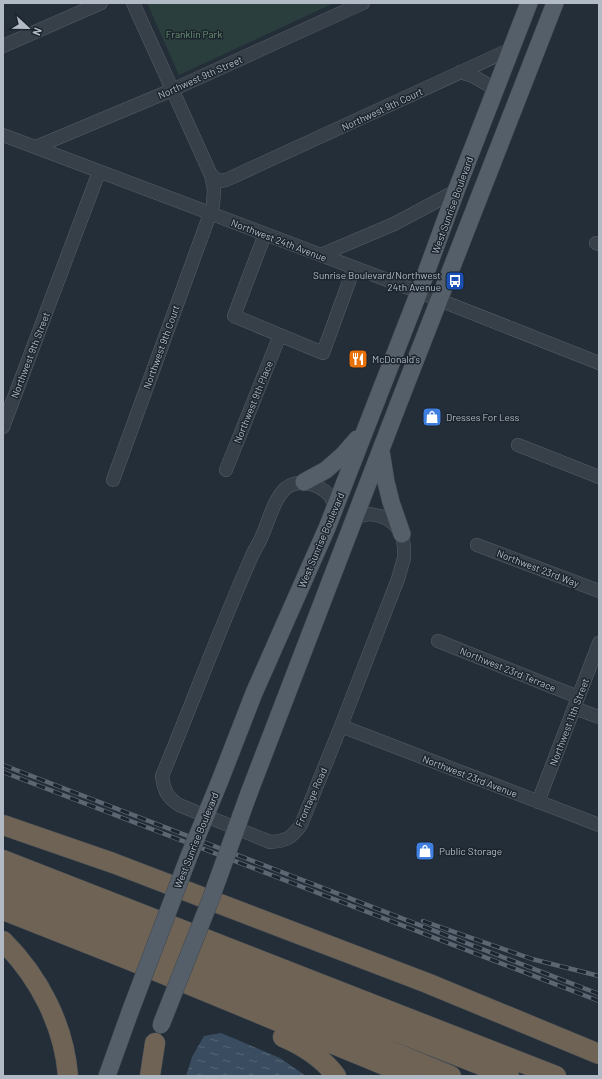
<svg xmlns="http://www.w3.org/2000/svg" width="602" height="1079" font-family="Barlow,sans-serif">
  <defs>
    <pattern id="water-ripples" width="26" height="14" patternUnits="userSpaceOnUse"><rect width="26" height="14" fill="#3a4d60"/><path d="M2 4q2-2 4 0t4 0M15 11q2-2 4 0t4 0" fill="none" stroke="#546575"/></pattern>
  </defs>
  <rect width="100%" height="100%" fill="#242e38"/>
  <!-- green -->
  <path fill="#2a3e3d" d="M147 3H334L179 75Z"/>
  <!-- water -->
  <path fill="url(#water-ripples)" d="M221 1033 280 1058 306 1076H186L192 1057 204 1036Z"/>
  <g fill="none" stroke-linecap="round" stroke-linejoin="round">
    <!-- minor casing -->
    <g stroke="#555e67" stroke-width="14">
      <path id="minor" d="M133 3 211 175 219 181 226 180 511 49
        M3 46 101 3
        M460 72 473 76 490 86 494 95
        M3 135 419 292 599 363
        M36 147 172 90 363 3
        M211 175 214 190 213 205
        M265 234 234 316 323 353 354 268
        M596 243 599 244
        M321 255 394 224 456 191
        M3 427 99 172
        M518 445 599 477
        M226 470 280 335
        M113 480 210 214
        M335 507C334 503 332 499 330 496 320 484 299 478 286 488 273 500 269 521 262 536 259 544 254 550 251 558 219 630 192 704 162 776 164 791 167 797 179 805L270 842C287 841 291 838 301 825L341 726 398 579 404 558V547L402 534 394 524 386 518 380 516 370 514 355 517
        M477 545 599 591
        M438 641 578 697
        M574 708 599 717
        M341 726 599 825
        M538 802 599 643"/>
    </g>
    <!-- major casing -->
    <g stroke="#404952" stroke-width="18">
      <path id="major" d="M381 451 386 482 391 502 402 534
        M304 482 326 470 344 454 357 439
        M219 783 254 693 327 528 419 292 456 191 529 3
        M249 793 398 405 555 3
        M107 1076 130 1012"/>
    </g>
    <!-- highway casing -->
    <g stroke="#424b54" stroke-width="21">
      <path id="highway" d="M3 825 113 863 427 983 599 1054
        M3 860 556 1076
        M3 877 509 1076
        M3 893 131 944 451 1076
        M3 910 127 959 411 1076
        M3 941C39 977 64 1025 68 1076
        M283 1037C304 1046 322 1057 336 1076
        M150 1076 155 1043"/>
    </g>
    <!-- minor -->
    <use href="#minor" stroke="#374049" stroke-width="13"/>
    <!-- major -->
    <use href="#major" stroke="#555f69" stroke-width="17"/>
    <!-- highway -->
    <use href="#highway" stroke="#6e6355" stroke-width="20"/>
    <!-- rail casing -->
    <g stroke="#5b6672" stroke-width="4.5">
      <path id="rail" d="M3 765 599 994
        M3 772 599 1001
        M423 921 532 959 599 976"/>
    </g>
    <!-- rail -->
    <use href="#rail" stroke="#1c252e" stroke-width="3" stroke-dasharray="9" stroke-linecap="butt"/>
    <!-- major-bridge casing -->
    <g stroke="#404952" stroke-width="18" stroke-linecap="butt">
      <path id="major-bridge" d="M130 1012 189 856 219 783
        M161 1025 210 901 249 793"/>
    </g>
    <!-- major-bridge -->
    <use href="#major-bridge" stroke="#555f69" stroke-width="17"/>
  </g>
  <!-- icons -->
  <defs>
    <g id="bus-square" transform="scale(1)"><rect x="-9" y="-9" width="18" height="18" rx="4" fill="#1a4fb4" stroke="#1c252e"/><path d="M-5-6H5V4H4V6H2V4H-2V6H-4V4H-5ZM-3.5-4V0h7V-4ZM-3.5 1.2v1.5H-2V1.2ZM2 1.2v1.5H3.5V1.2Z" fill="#fff"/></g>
    <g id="restaurant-square" transform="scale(1)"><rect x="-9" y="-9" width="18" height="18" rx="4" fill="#e8710a" stroke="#1c252e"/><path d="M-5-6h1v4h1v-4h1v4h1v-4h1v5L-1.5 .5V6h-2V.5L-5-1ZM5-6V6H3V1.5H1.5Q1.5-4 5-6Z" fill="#fff"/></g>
    <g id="shop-square" transform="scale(1)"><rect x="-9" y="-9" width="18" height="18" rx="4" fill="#3f7fe0" stroke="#1c252e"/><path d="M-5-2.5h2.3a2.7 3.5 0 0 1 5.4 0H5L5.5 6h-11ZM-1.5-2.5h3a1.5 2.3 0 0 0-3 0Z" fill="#fff"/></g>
  </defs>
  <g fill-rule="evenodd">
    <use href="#bus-square" x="455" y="281"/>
    <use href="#restaurant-square" x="358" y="359"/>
    <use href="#shop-square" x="432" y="417"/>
    <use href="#shop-square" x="425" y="851"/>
  </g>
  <g text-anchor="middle" stroke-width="3" stroke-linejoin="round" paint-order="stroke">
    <!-- park labels -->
    <g font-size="10" fill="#6b9472" stroke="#1c252e">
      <text x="194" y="38">Franklin Park</text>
    </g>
    <!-- street labels -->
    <g font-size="10" fill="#b2bbc5" stroke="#1c252e">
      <text transform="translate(200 77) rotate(-24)" y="4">Northwest 9th Street</text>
      <text transform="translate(382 109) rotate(-25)" y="4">Northwest 9th Court</text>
      <text transform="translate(452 205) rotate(-70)" y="4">West Sunrise Boulevard</text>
      <text transform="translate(279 240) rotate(21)" y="4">Northwest 24th Avenue</text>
      <text transform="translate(161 347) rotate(-70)" y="4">Northwest 9th Court</text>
      <text transform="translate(30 355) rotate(-69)" y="4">Northwest 9th Street</text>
      <text transform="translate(253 402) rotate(-68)" y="4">Northwest 9th Place</text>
      <text transform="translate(321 540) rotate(-67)" y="4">West Sunrise Boulevard</text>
      <text transform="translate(538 568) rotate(21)" y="4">Northwest 23rd Way</text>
      <text transform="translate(508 669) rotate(22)" y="4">Northwest 23rd Terrace</text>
      <text transform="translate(569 722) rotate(-69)" y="4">Northwest 11th Street</text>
      <text transform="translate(470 776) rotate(21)" y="4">Northwest 23rd Avenue</text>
      <text transform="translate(311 797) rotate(-66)" y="4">Frontage Road</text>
      <text transform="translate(196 840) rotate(-68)" y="4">West Sunrise Boulevard</text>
    </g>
    <!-- poi labels -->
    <g font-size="10" fill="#b2bbc5" stroke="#1c252e" text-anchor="start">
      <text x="441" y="279" text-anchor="end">Sunrise Boulevard/Northwest<tspan x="441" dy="12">24th Avenue</tspan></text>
      <text x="372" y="363">McDonald's</text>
      <text x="446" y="421">Dresses For Less</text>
      <text x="439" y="855">Public Storage</text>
    </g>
  </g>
  <!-- border -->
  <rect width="602" height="1079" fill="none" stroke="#b2bbc5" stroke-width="8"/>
  <!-- north arrow -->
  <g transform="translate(28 28) rotate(112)" stroke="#1c252e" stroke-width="3" paint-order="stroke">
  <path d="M0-3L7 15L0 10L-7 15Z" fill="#b2bbc5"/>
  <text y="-6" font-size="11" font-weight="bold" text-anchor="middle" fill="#b2bbc5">N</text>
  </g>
</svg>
